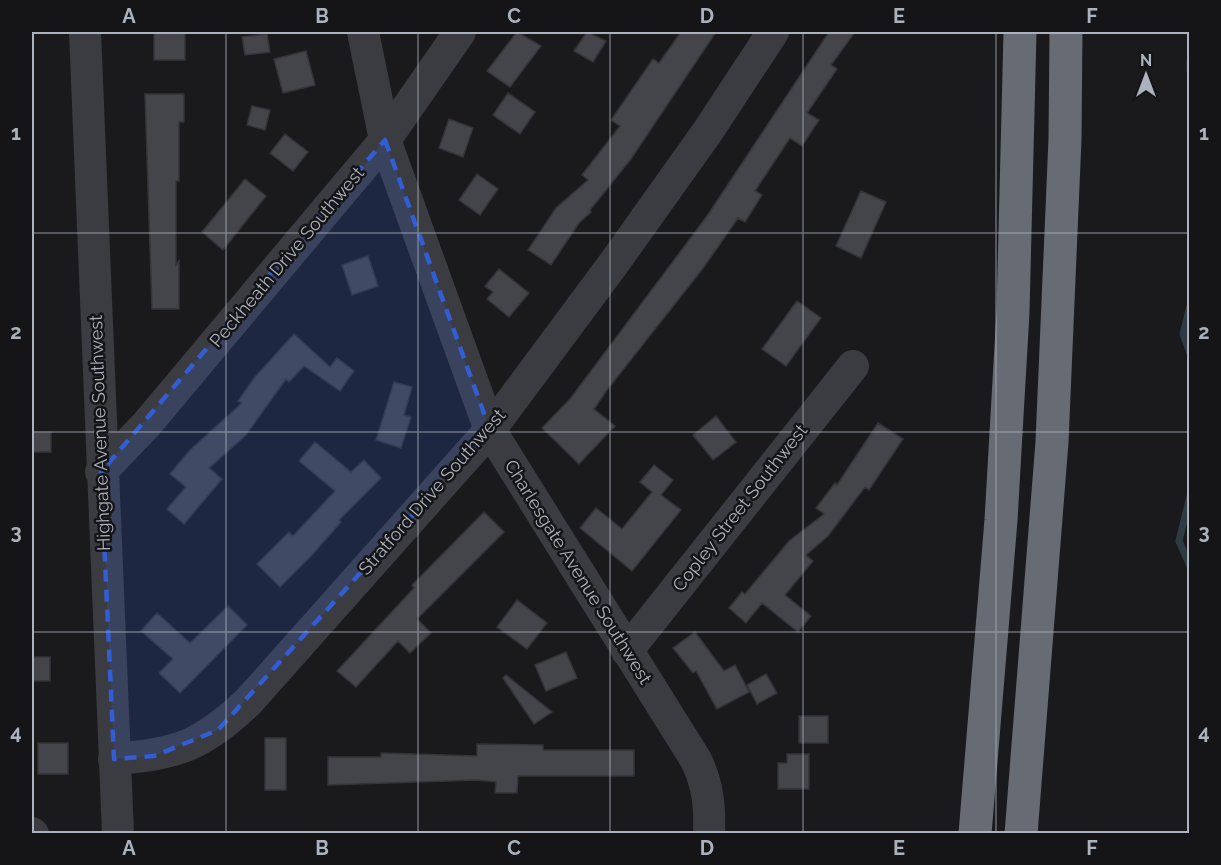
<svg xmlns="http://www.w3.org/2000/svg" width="1221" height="865" font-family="Raleway,sans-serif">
  <rect width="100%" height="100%" fill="#1a1a1d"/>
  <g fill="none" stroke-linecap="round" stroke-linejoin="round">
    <!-- stream -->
    <path stroke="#2f3b43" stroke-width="7" d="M1190 62V70
      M1190 306 1183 334 1190 353
      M1190 496 1179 541 1190 566"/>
  </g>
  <!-- building -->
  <path fill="#44454a" stroke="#343439" stroke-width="1.5" d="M154 32H185V60H154Z
    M517 32 541 46 510 87 487 71Z
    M587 32 606 41 593 62 574 51Z
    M681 32H716L631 159 590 210 591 212 579 223 551 265 528 250 556 208 588 180 582 175 620 126 611 120 653 59 659 63Z
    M829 32H855L831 65 837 69 807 113 819 120 802 146 790 138 755 191 762 195 745 222 738 218 704 267 607 390 594 409 615 426 579 464 542 428 570 399 707 216Z
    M267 34 270 52 245 55 242 37Z
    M306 51 315 85 283 93 274 59Z
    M508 93 535 112 520 134 493 115Z
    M145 94H184V122H179V181H176V265L179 261V309H152Z
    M252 106 270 110 265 130 247 125Z
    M449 119 473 128 463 157 439 148Z
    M285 134 308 152 293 171 270 153Z
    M477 174 498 189 480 215 459 200Z
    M245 179 266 196 223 250 202 232Z
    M861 191 886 202 861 258 836 246Z
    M368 256 378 286 352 295 342 265Z
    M499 269 529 293 509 317 487 299 493 292 485 286Z
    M797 301 821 318 786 366 762 349Z
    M294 334 330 367 337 358 354 371 340 391 304 366 289 382 286 379 246 435 209 468 222 479 184 524 167 509 186 487 170 474 190 450 242 403 238 401 255 377Z
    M394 382 412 387 404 415 411 417 401 448 376 440Z
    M716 416 736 442 713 460 693 435Z
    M878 423 903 439 869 490 865 487 828 536 806 555 813 561 785 595 811 616 798 632 762 603 746 623 729 608 742 592 745 594 789 541 824 514 816 508 835 483 837 485Z
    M32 432H51V452H32Z
    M315 442 351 472 364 460 381 478 339 520 341 522 312 555 280 587 257 564 289 532 293 536 335 491 299 461Z
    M654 465 673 480 661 495 681 510 632 571 580 528 596 508 622 529 652 492 640 482Z
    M484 512 504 532 417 619 431 633 410 653 398 641 356 687 337 671 414 588 412 585Z
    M517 600 547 623 527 649 497 627Z
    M228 606 247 625 180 693 159 673 173 659 141 631 157 613 190 643Z
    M695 632 724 671 735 665 749 692 717 709 696 671 693 673 673 648Z
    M566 652 577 678 546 691 535 665Z
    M32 657H50V681H32Z
    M766 674 777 693 757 704 747 685Z
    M506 675 552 712 534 724 503 678Z
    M799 716H828V743H799Z
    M265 738H286V790H265Z
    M38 743H68V774H38Z
    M477 744 543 745V750H634V776H518L517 793H495L496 782 477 780 328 785V757H381V753L477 756Z
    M787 754H809V789H778V763H787Z"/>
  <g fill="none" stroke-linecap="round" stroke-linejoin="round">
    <!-- minor -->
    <path stroke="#3b3c42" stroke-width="32" d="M85 32 118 834
      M363 32 385 140 490 430 696 760C708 785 710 806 709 834
      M101 472 146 425 385 140 460 32
      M627 651 853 366
      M114 759C178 754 201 746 248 702L490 430 614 263 708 131 773 32
      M32 833 33 834"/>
    <!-- highway -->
    <path stroke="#676b74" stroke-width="33" d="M975 834 1001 520 1013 312 1020 32
      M1021 834 1052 442 1065 139 1066 32"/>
  </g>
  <!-- marked area -->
  <path fill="#325dd4" fill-opacity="0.2" stroke="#325dd4" stroke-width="4.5" stroke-dasharray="12 8" stroke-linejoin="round" d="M385 140 490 430 218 730 154 756 114 759 101 472Z"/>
  <!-- grid -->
  <path fill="none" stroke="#acb2bd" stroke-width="1.5" stroke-opacity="0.55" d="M226 32V834M418 32V834M610 32V834M803 32V834M996 32V834M32 233H1190M32 432H1190M32 632H1190"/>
  <g text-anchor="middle" stroke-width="5" stroke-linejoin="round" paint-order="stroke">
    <!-- street labels -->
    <g font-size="18" fill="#acb2bd" stroke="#151518">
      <text transform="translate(287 257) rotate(-50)" y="6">Peckheath Drive Southwest</text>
      <text transform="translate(100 433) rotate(-92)" y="6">Highgate Avenue Southwest</text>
      <text transform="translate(432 492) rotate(-49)" y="6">Stratford Drive Southwest</text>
      <text transform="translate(740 508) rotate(-52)" y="6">Copley Street Southwest</text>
      <text transform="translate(578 572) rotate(58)" y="6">Charlesgate Avenue Southwest</text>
    </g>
  </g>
  <!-- border -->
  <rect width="1221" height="865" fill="none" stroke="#151518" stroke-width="66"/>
  <!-- north arrow -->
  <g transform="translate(1146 75)" stroke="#151518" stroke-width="4.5" paint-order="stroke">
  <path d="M0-4.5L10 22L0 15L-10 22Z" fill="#acb2bd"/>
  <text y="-9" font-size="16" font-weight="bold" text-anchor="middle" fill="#acb2bd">N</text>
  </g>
  <rect x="33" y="33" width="1155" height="799" fill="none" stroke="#acb2bd" stroke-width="2"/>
  <g font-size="20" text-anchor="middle" font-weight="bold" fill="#acb2bd">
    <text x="129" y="23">A</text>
    <text x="322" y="23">B</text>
    <text x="514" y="23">C</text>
    <text x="707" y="23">D</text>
    <text x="899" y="23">E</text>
    <text x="1092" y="23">F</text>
    <text x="16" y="140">1</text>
    <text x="1204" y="140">1</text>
    <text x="16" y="339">2</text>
    <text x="1204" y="339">2</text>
    <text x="16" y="539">3</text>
    <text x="1204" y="539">3</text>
    <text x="16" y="739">4</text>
    <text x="1204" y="739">4</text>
    <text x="129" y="855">A</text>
    <text x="322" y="855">B</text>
    <text x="514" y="855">C</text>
    <text x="707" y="855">D</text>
    <text x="899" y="855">E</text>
    <text x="1092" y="855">F</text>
  </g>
</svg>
